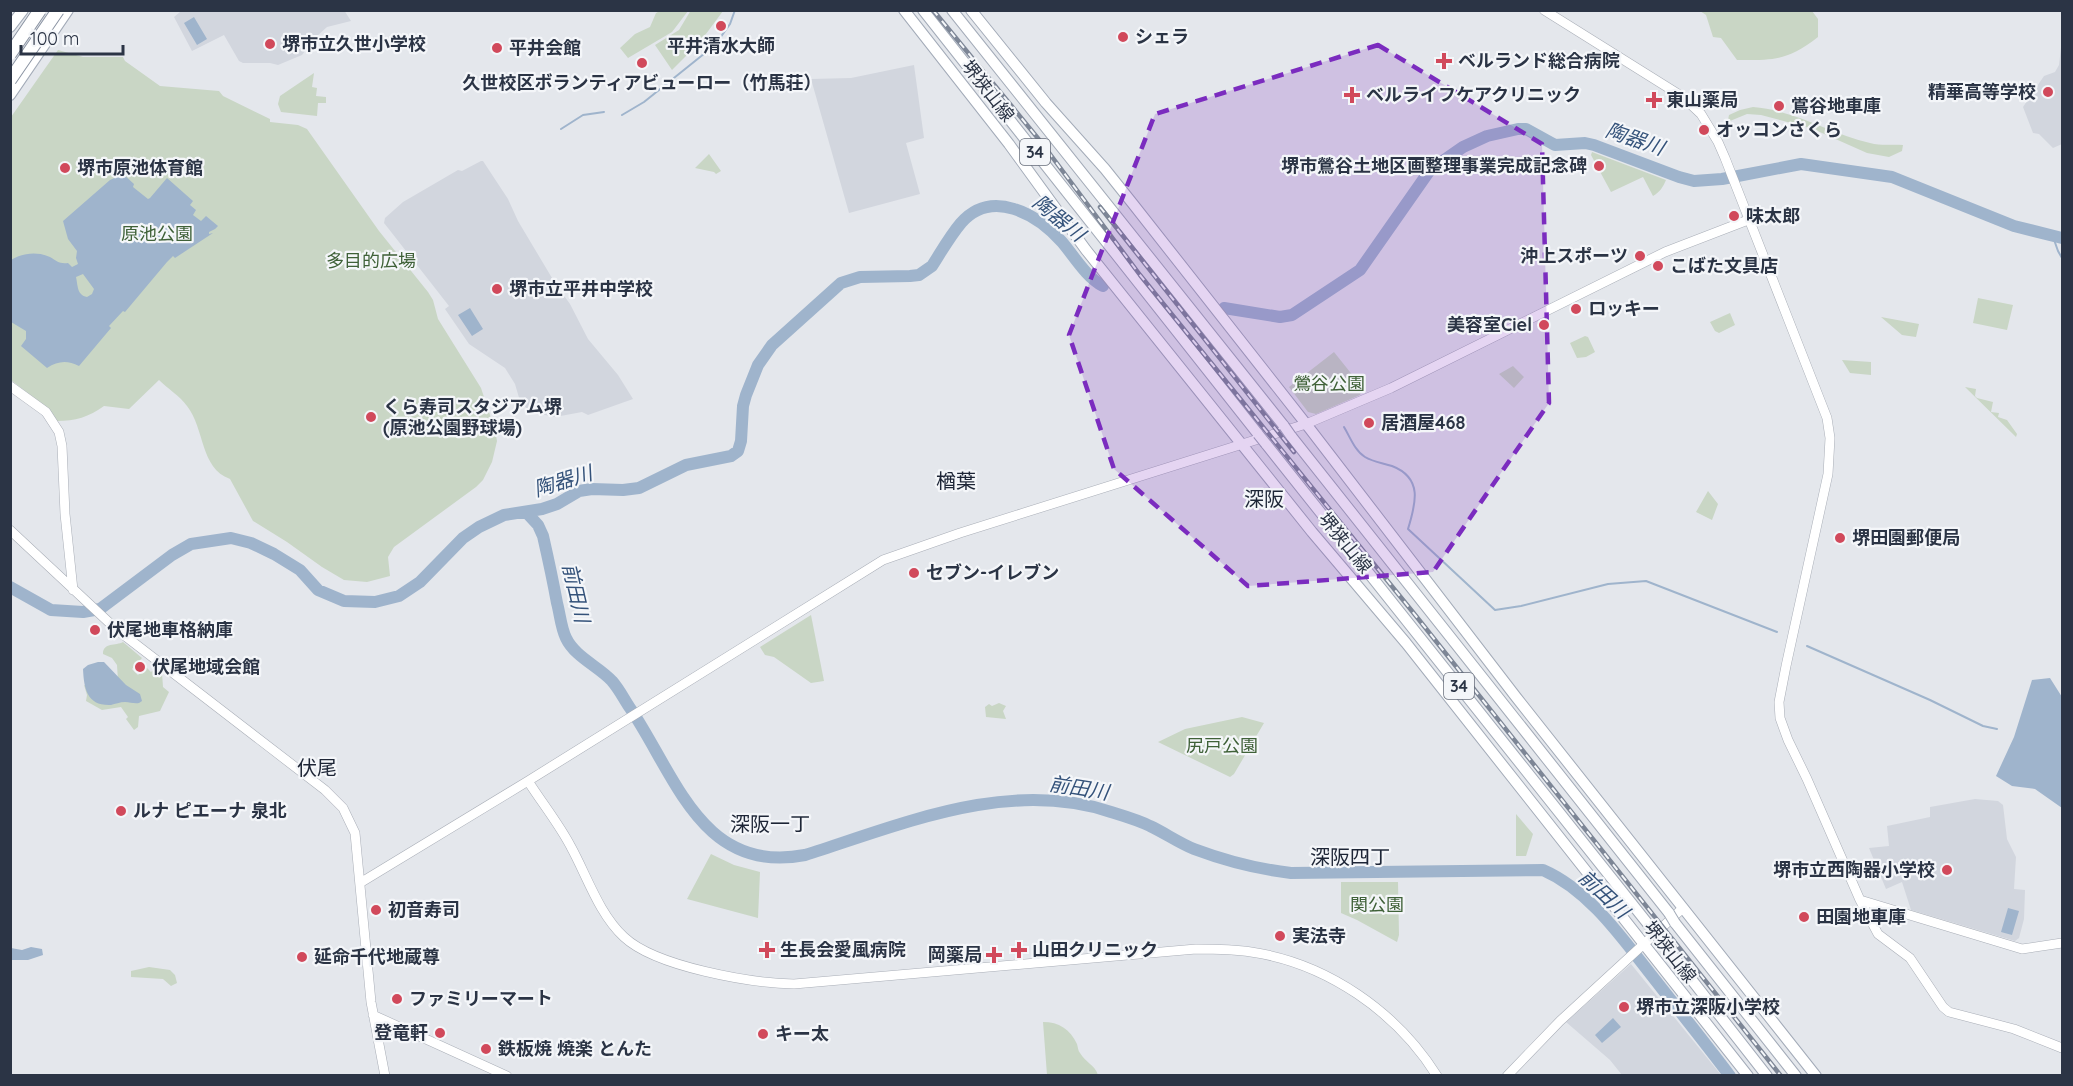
<svg xmlns="http://www.w3.org/2000/svg" width="2073" height="1086" font-family="Quicksand,'Noto Sans JP',sans-serif">
  <rect width="100%" height="100%" fill="#e4e7ec"/>
  <!-- built -->
  <path fill="#d2d6de" d="M177 10H344L351 21 327 27 316 37 302 55 278 65 270 63H243L239 61 224 35 192 51 174 17 180 12Z
    M2062 39V144L2053 148 2039 134 2033 133 2023 107 2044 76 2055 72 2059 65Z
    M914 65 924 138 906 143 920 194 849 213 811 79 851 78Z
    M481 161H483L508 199 518 221 555 283 570 304 588 339 618 375 633 399 588 415 582 412 555 417 530 412 520 401 515 384 505 368 469 344 445 309 449 306 388 228 384 223 385 218 403 202 458 170 462 171Z
    M1975 799 1998 801 2003 805 2007 839 2016 857 2014 889 2025 890 2024 919 2019 938 2015 941 1911 910 1902 882 1886 889 1869 848 1889 846 1887 826 1930 817V807Z
    M1631 964 1721 1075H1622L1610 1060 1566 1022Z"/>
  <!-- green -->
  <path fill="#c9d6c5" d="M691 10 723 11 700 42 672 70 655 45 679 30Z
    M660 11H688L672 32 628 58 620 48 635 34 650 27 656 13Z
    M1700 11H1812L1818 19V37C1787 61 1774 60 1737 60L1721 38 1713 37 1706 15Z
    M58 50 83 57H123L125 61 160 86 219 91 223 96 270 119V122L298 125 307 129 379 231 428 292 433 300 438 319 481 388 495 430 497 441 492 462 483 480 476 487 394 547 388 557 390 576 367 582 344 580 322 567 287 542 253 521 230 479C200 468 205 429 187 406 180 396 168 389 159 380L129 409 104 406C89 417 75 421 57 421L48 409 11 380V117Z
    M314 73 312 87 317 88 316 96 326 97V103H318L317 116 281 112 278 104 280 96Z
    M1753 107C1794 110 1831 134 1870 143 1881 146 1892 144 1903 145L1902 151 1889 157 1867 153 1813 129 1761 115 1747 114 1730 121 1728 120 1729 115 1740 110Z
    M1592 152 1666 180C1663 187 1660 192 1653 196L1643 177 1611 192 1591 155Z
    M709 154 721 171 716 174 714 172 695 168Z
    M1978 298 2013 305 2007 330 1973 323Z
    M1730 313 1735 325 1719 333 1715 331 1710 322Z
    M1881 317 1919 324 1916 337 1902 335Z
    M1585 336 1588 337 1595 352 1586 357 1577 358 1570 343Z
    M1334 352 1362 387 1360 395 1316 414 1308 412 1289 387Z
    M1842 360 1871 362V375L1850 373Z
    M1513 366 1524 377 1514 388 1499 374Z
    M1965 387 1976 389 1975 396 1977 398 1993 402 1991 412 1999 413 1998 417 2007 420 2017 434 2016 437Z
    M1708 491 1718 504 1712 520 1696 512Z
    M811 615 824 681 811 683 774 657 765 655 760 647Z
    M123 642 142 658 132 669 138 675 146 667 151 672 156 668 162 673 163 687 169 692 160 711 139 716 138 727 134 730 126 719 128 717 121 707 102 710 86 701 87 695 84 685 95 690 118 681 117 665 112 658 103 654C103 642 116 646 123 642Z
    M999 703 1006 706 1003 711 1006 719 986 717 985 707 989 704 992 706Z
    M1242 717 1264 723 1234 774 1230 777 1158 742 1185 729Z
    M1516 814 1533 834 1526 856H1516Z
    M711 854 734 865 760 872 758 918 687 899Z
    M1341 882H1398L1399 935 1397 942 1357 920 1341 913Z
    M149 967 170 970 175 975 177 983 171 986 163 979 131 977V971Z
    M1043 1022C1059 1022 1070 1029 1077 1044 1078 1047 1078 1051 1080 1053 1085 1062 1095 1065 1098 1075H1047Z"/>
  <!-- water -->
  <path fill="#9fb4cc" fill-rule="evenodd" d="M194 17 207 39 197 45 184 23Z
    M123 174 134 184 133 187 148 199 150 198 167 178 193 201 190 205 196 210 193 215 201 221 206 216 218 226 215 229 209 232V234L213 233 175 258 173 256 167 262 125 312 123 311 109 326 111 328 79 366C67 360 58 361 47 368L21 346 26 339V331L11 322V260C22 253 37 251 50 257 57 261 59 264 68 263L72 267 78 264 76 258 77 251 68 239 63 221 110 180ZM83 274 94 289 92 294 87 297C77 295 78 286 76 277Z
    M470 308 483 329 472 336 458 315Z
    M98 662H104L126 685 140 694 142 701 139 703C134 704 130 702 125 702 120 702 115 704 111 705 87 706 84 689 83 669L88 665Z
    M2050 678 2062 697V808L2035 789 2012 786 1996 776 2014 737 2032 680Z
    M2008 908 2019 911 2012 935 2001 932Z
    M31 947 42 949 43 955 28 960H11V948L22 950Z
    M1613 1018 1621 1027 1602 1043 1595 1035Z"/>
  <g fill="none" stroke-linecap="round" stroke-linejoin="round">
    <!-- stream -->
    <path stroke="#9fb4cc" stroke-width="2" d="M622 115 644 102 715 45 730 24 735 10
      M561 129 583 115 604 112
      M2052 234 2058 251 2062 258
      M1344 427C1350 437 1355 451 1365 457 1373 462 1383 463 1392 466 1423 478 1416 503 1408 529L1495 610 1521 606 1608 584 1646 581 1777 632
      M1807 646 1930 700 1983 726 1997 729"/>
    <!-- river -->
    <path stroke="#9fb4cc" stroke-width="12" d="M1224 308 1280 317 1292 315 1360 270 1430 170 1463 147 1487 136 1518 129H1526L1555 145 1585 143 1594 145 1679 177 1694 181 1722 179 1801 164 1892 177 2014 226 2062 238
      M526 512 538 525 543 536C548 558 553 581 557 603 560 614 561 628 566 638 575 657 598 666 612 681 619 689 624 699 630 708 676 776 702 875 805 855 903 824 1008 778 1111 812 1124 816 1138 820 1150 826 1165 833 1179 843 1194 849 1226 861 1257 869 1291 873L1543 870C1591 891 1624 941 1656 981 1681 1013 1706 1044 1730 1076
      M10 587 51 610 83 612 100 609 172 555 191 544 231 538 251 543 274 554 300 570 318 590 344 601 375 602 399 596 420 582 463 538 479 527 504 515 542 509 557 504 579 491 592 489 623 490 639 488 686 465 731 456 738 451 741 441 743 406 746 395 758 365 772 345 841 283 860 277 910 276 919 275 932 266C941 252 950 236 961 223 992 188 1037 214 1062 242 1074 256 1086 277 1103 286"/>
    <!-- secondary casing -->
    <g stroke="#a9aeb7" stroke-width="10">
      <path id="secondary" d="M1544 10 1683 97 1701 114 1718 142 1725 158 1827 418 1830 438 1828 474 1786 666 1779 702 1780 718 1788 740 1807 779 1860 900 1878 934 1910 958 1943 1007 1949 1012 2014 1029 2062 1048
        M10 386 46 412 59 432 62 446 65 514 73 590
        M10 530 116 629 325 790 343 808 355 833 371 1002 385 1076
        M528 781C542 803 559 824 571 847 587 876 599 914 624 937 656 967 751 983 794 984L1196 949C1215 949 1233 949 1251 952 1327 963 1397 1012 1437 1076
        M360 883 528 781 883 560 960 533 1306 424 1391 388 1665 252 1748 220
        M1860 900 2022 949 2062 943
        M373 1015 507 1076
        M1507 1076 1560 1021 1683 908"/>
    </g>
    <!-- primary casing -->
    <g stroke="#a3abb8" stroke-width="12">
      <path id="primary" d="M904 10 1009 144 1086 250 1312 532 1406 643 1748 1076
        M923 10 1258 434
        M952 10 1284 426
        M971 10 1046 103 1105 169 1133 204 1310 429 1516 697 1816 1076
        M10 27 23 10
        M10 95 68 10
        M1291 436 1669 913
        M1266 444 1652 929
        M1675 923 1796 1076
        M1659 938 1767 1076"/>
    </g>
    <!-- secondary -->
    <use href="#secondary" stroke="#fff" stroke-width="9"/>
    <!-- primary -->
    <use href="#primary" stroke="#fff" stroke-width="10"/>
    <!-- rail casing -->
    <g stroke="#7d8696" stroke-width="4.5">
      <path id="rail" d="M933 10 1041 142 1140 275 1416 616 1781 1076
        M1100 207 1294 452"/>
    </g>
    <!-- rail -->
    <use href="#rail" stroke="#f4f6f9" stroke-width="2" stroke-dasharray="7" stroke-linecap="butt"/>
    <!-- primary-bridge casing -->
    <g stroke="#a3abb8" stroke-width="12" stroke-linecap="butt">
      <path id="primary-bridge" d="M1284 426 1291 436
        M1258 434 1266 444
        M1669 913 1675 923
        M1652 929 1659 938"/>
    </g>
    <!-- highway-bridge casing -->
    <g stroke="#8b94a3" stroke-width="14" stroke-linecap="butt">
      <path id="highway-bridge" d="M10 54 40 10
        M10 80 58 10"/>
    </g>
    <!-- primary-bridge -->
    <use href="#primary-bridge" stroke="#fff" stroke-width="10"/>
    <!-- highway-bridge -->
    <use href="#highway-bridge" stroke="#fff" stroke-width="12"/>
  </g>
  <!-- marked area -->
  <path fill="#7b2cbf" fill-opacity="0.2" stroke="#7b2cbf" stroke-width="4.5" stroke-dasharray="12 8" stroke-linejoin="round" d="M1378 45 1542 144 1549 403 1433 572 1248 586 1114 469 1069 335 1155 114Z"/>
  <!-- markers -->
  <g fill="#d1495b" stroke="#f4f6f9" stroke-width="2">
    <circle cx="721" cy="26" r="6"/>
    <circle cx="1123" cy="37" r="6"/>
    <circle cx="270" cy="44" r="6"/>
    <circle cx="497" cy="48" r="6"/>
    <path d="M1441 52h6v6h6v6h-6v6h-6v-6h-6v-6h6z"/>
    <circle cx="642" cy="63" r="6"/>
    <circle cx="2048" cy="92" r="6"/>
    <path d="M1349 86h6v6h6v6h-6v6h-6v-6h-6v-6h6z"/>
    <path d="M1651 91h6v6h6v6h-6v6h-6v-6h-6v-6h6z"/>
    <circle cx="1779" cy="106" r="6"/>
    <circle cx="1704" cy="130" r="6"/>
    <circle cx="1599" cy="166" r="6"/>
    <circle cx="65" cy="168" r="6"/>
    <circle cx="1734" cy="216" r="6"/>
    <circle cx="1640" cy="256" r="6"/>
    <circle cx="1658" cy="266" r="6"/>
    <circle cx="497" cy="289" r="6"/>
    <circle cx="1576" cy="309" r="6"/>
    <circle cx="1544" cy="325" r="6"/>
    <circle cx="371" cy="417" r="6"/>
    <circle cx="1369" cy="423" r="6"/>
    <circle cx="1840" cy="538" r="6"/>
    <circle cx="914" cy="573" r="6"/>
    <circle cx="95" cy="630" r="6"/>
    <circle cx="140" cy="667" r="6"/>
    <circle cx="121" cy="811" r="6"/>
    <circle cx="1947" cy="870" r="6"/>
    <circle cx="376" cy="910" r="6"/>
    <circle cx="1804" cy="917" r="6"/>
    <circle cx="1280" cy="936" r="6"/>
    <path d="M764 941h6v6h6v6h-6v6h-6v-6h-6v-6h6z"/>
    <path d="M1016 941h6v6h6v6h-6v6h-6v-6h-6v-6h6z"/>
    <path d="M991 946h6v6h6v6h-6v6h-6v-6h-6v-6h6z"/>
    <circle cx="302" cy="957" r="6"/>
    <circle cx="397" cy="999" r="6"/>
    <circle cx="1624" cy="1007" r="6"/>
    <circle cx="440" cy="1033" r="6"/>
    <circle cx="763" cy="1034" r="6"/>
    <circle cx="486" cy="1049" r="6"/>
  </g>
  <g text-anchor="middle" stroke-width="4.5" stroke-linejoin="round" paint-order="stroke">
    <!-- shield labels -->
    <g fill="#f4f6f9" stroke="#676e7b" stroke-width="1.5">
      <rect x="1020" y="139" width="30" height="26" rx="4.5"/>
      <rect x="1444" y="673" width="30" height="26" rx="4.5"/>
    </g>
    <g font-size="16" font-weight="bold" fill="#2b3445">
      <text x="1035" y="158">34</text>
      <text x="1459" y="692">34</text>
    </g>
    <!-- poi labels -->
    <g font-size="18" font-weight="bold" fill="#2b3445" stroke="#f4f6f9" text-anchor="start">
      <text x="1135" y="43">シェラ</text>
      <text x="282" y="50">堺市立久世小学校</text>
      <text x="721" y="52" text-anchor="middle">平井清水大師</text>
      <text x="509" y="54">平井会館</text>
      <text x="1458" y="67">ベルランド総合病院</text>
      <text x="642" y="89" text-anchor="middle">久世校区ボランティアビューロー（竹馬荘）</text>
      <text x="2036" y="98" text-anchor="end">精華高等学校</text>
      <text x="1366" y="101">ベルライフケアクリニック</text>
      <text x="1666" y="106">東山薬局</text>
      <text x="1791" y="112">鴬谷地車庫</text>
      <text x="1716" y="136">オッコンさくら</text>
      <text x="1587" y="172" text-anchor="end">堺市鶯谷土地区画整理事業完成記念碑</text>
      <text x="77" y="174">堺市原池体育館</text>
      <text x="1746" y="222">味太郎</text>
      <text x="1628" y="262" text-anchor="end">沖上スポーツ</text>
      <text x="1670" y="272">こばた文具店</text>
      <text x="509" y="295">堺市立平井中学校</text>
      <text x="1588" y="315">ロッキー</text>
      <text x="1532" y="331" text-anchor="end">美容室Ciel</text>
      <text x="383" y="413">くら寿司スタジアム堺<tspan x="383" dy="21">(原池公園野球場)</tspan></text>
      <text x="1381" y="429">居酒屋468</text>
      <text x="1852" y="544">堺田園郵便局</text>
      <text x="926" y="579">セブン-イレブン</text>
      <text x="107" y="636">伏尾地車格納庫</text>
      <text x="152" y="673">伏尾地域会館</text>
      <text x="133" y="817">ルナ ピエーナ 泉北</text>
      <text x="1935" y="876" text-anchor="end">堺市立西陶器小学校</text>
      <text x="388" y="916">初音寿司</text>
      <text x="1816" y="923">田園地車庫</text>
      <text x="1292" y="942">実法寺</text>
      <text x="780" y="956">生長会愛風病院</text>
      <text x="1032" y="956">山田クリニック</text>
      <text x="982" y="961" text-anchor="end">岡薬局</text>
      <text x="314" y="963">延命千代地蔵尊</text>
      <text x="409" y="1005">ファミリーマート</text>
      <text x="1636" y="1013">堺市立深阪小学校</text>
      <text x="428" y="1039" text-anchor="end">登竜軒</text>
      <text x="775" y="1040">キー太</text>
      <text x="498" y="1055">鉄板焼 焼楽 とんた</text>
    </g>
    <!-- street labels -->
    <g font-size="18" fill="#2b3445" stroke="#f4f6f9">
      <text transform="translate(988 91) rotate(52)" y="6">堺狭山線</text>
      <text transform="translate(1345 543) rotate(51)" y="6">堺狭山線</text>
      <text transform="translate(1670 952) rotate(52)" y="6">堺狭山線</text>
    </g>
    <!-- park labels -->
    <g font-size="18" fill="#3f6138" stroke="#f4f6f9">
      <text x="157" y="240">原池公園</text>
      <text x="371" y="267">多目的広場</text>
      <text x="1329" y="390">鶯谷公園</text>
      <text x="1222" y="752">尻戸公園</text>
      <text x="1377" y="911">関公園</text>
    </g>
    <!-- water labels -->
    <g font-size="20" font-style="italic" fill="#34527a" stroke="#f4f6f9">
      <text transform="translate(1635 139) rotate(19)" y="7">陶器川</text>
      <text transform="translate(1059 218) rotate(39)" y="7">陶器川</text>
      <text transform="translate(563 481) rotate(-17)" y="7">陶器川</text>
      <text transform="translate(576 593) rotate(77)" y="7">前田川</text>
      <text transform="translate(1079 788) rotate(9)" y="7">前田川</text>
      <text transform="translate(1604 894) rotate(43)" y="7">前田川</text>
    </g>
    <!-- neighbourhood labels -->
    <g font-size="20" fill="#1d2536" stroke="#f4f6f9">
      <text x="956" y="488">楢葉</text>
      <text x="1264" y="506">深阪</text>
      <text x="317" y="775">伏尾</text>
      <text x="770" y="831">深阪一丁</text>
      <text x="1350" y="864">深阪四丁</text>
    </g>
  </g>
  <!-- border -->
  <rect width="2073" height="1086" fill="none" stroke="#2b3445" stroke-width="24"/>
  <!-- scale -->
  <path d="M21 45v9h102v-9" fill="none" stroke="#2b3445" stroke-width="3"/>
  <text x="30" y="45" font-size="18" fill="#2b3445" stroke="#f4f6f9" stroke-width="4.5" paint-order="stroke">100 m</text>
</svg>
